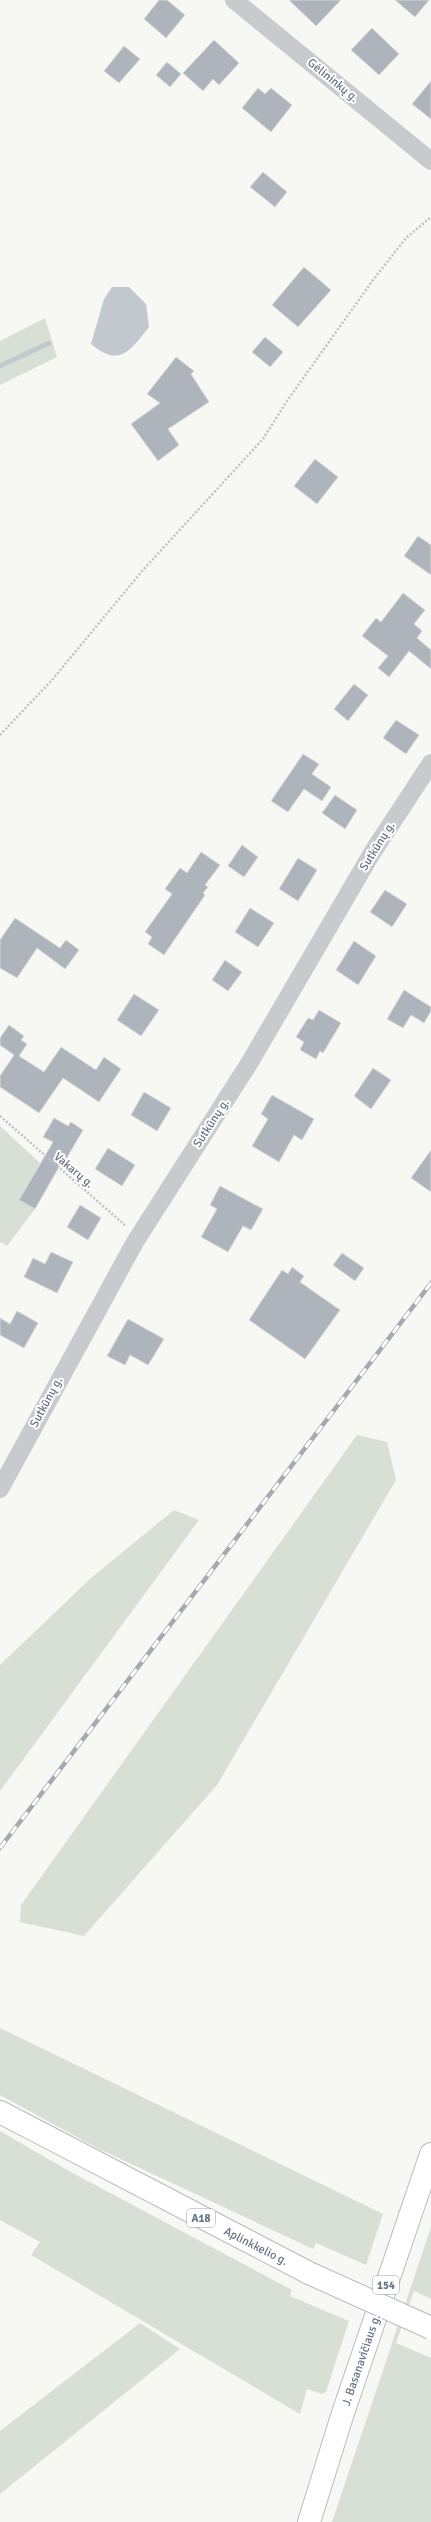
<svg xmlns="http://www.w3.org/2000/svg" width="431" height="2522" font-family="Signika,sans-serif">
  <rect width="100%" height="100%" fill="#f7f7f4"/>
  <!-- green -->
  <path fill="#d8dfd5" d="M45 318 57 357 0 385V341Z
    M0 1126 40 1163 20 1200 35 1209 7 1246 0 1242Z
    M357 1435 387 1442 396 1480 217 1785 84 1936 20 1922 21 1905Z
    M174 1510 199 1520 0 1791V1665L91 1578Z
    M0 2028 383 2214 366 2265 316 2243 313 2249 97 2148 0 2095Z
    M0 2131 69 2171 292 2290 290 2296 349 2321 326 2392 322 2394 307 2389 300 2414 31 2255 40 2242 0 2220Z
    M431 2227V2299L414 2291 396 2343 431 2358V2522H332Z
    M140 2323 180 2349 0 2494V2431Z"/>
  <!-- water -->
  <path fill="#c1c9cf" d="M112 287H129L146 304 149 327C130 351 119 368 91 344L104 299Z"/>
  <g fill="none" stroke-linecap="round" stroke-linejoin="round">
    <!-- stream -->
    <path stroke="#c1c9cf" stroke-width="5" d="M0 366 49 343"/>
  </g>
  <!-- building -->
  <path fill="#aeb4bb" stroke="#d9d9d7" d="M159 0H167L185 15 166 38 144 19Z
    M289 0H341L316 26Z
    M395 0H429L415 17Z
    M372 28 399 54 379 75 351 50Z
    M214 40 239 63 219 85 213 79 203 91 183 73Z
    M124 46 140 59 119 83 104 71Z
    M167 62 181 74 170 87 156 75Z
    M431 81V119L412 104Z
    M258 88 265 94 271 88 292 105 271 132 242 108Z
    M263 172 287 192 275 207 250 187Z
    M304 267 331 290 298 327 272 305Z
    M265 337 283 352 270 367 252 352Z
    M176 357 194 371 191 374 209 402 168 429 179 445 158 461 131 424 160 403 147 394Z
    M315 459 338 477 317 504 294 486Z
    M418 536 431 545V575L404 556Z
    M403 593 425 610 414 624 422 631 417 638 431 650V669L409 651 389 677 378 668 388 656 362 636 376 618 381 622Z
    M354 684 368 695 348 721 334 709Z
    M396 720 419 735 406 754 383 738Z
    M303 754 319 764 312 774 331 787 322 801 304 789 288 812 271 801Z
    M335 795 357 810 345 829 322 813Z
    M242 845 258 857 244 877 228 866Z
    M201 852 220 865 205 885 208 887 203 893 205 895 164 955 148 944 152 937 145 932 172 894 165 889 180 868 187 873Z
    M298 858 317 870 298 901 279 889Z
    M385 890 407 904 392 927 370 912Z
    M250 908 274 923 258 947 235 932Z
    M15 918 60 948 66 940 79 950 65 969 37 948 17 978 0 968V940Z
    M354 941 376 956 358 985 336 970Z
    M225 960 242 972 228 991 212 980Z
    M404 990 431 1007V1011L424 1023 411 1015 403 1028 387 1019Z
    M134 994 159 1010 141 1036 117 1020Z
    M319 1010 341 1023 323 1053 320 1051 316 1059 300 1050 304 1042 296 1037 308 1018 313 1020Z
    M9 1025 24 1036 21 1040 27 1044 19 1056 44 1072 61 1047 96 1070 104 1057 121 1069 99 1102 63 1078 39 1113 0 1087V1076L14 1055 0 1045V1038Z
    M373 1068 391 1080 371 1109 354 1096Z
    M144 1092 171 1108 157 1131 131 1115Z
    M272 1095 314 1119 302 1140 294 1135 279 1162 252 1146 268 1119 261 1114Z
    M54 1118 68 1126 71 1122 83 1130 65 1161 63 1160 35 1209 19 1200 53 1142 43 1137Z
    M108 1148 135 1165 122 1186 95 1169Z
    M431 1150V1192L411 1178Z
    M220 1186 263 1209 251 1230 243 1226 228 1252 201 1237 217 1209 210 1205Z
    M80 1205 101 1218 88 1240 67 1227Z
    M51 1252 73 1262 57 1293 24 1277 33 1258 45 1264Z
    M342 1253 364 1268 355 1281 333 1265Z
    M292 1267 304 1276 300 1282 340 1310 305 1359 249 1320 282 1270 288 1274Z
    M17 1311 38 1323 24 1348 0 1335V1318L10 1324Z
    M128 1319 164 1339 148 1365 130 1355 125 1365 107 1356Z"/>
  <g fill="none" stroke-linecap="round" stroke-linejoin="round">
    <!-- major casing -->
    <g stroke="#b8bbc0" stroke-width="24">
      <path id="major" d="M309 2522 342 2416 431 2154"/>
    </g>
    <!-- highway casing -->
    <g stroke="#b8babe" stroke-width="24">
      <path id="highway" d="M0 2112 309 2273"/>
    </g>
    <!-- path -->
    <path stroke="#bfc1c3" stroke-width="2.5" stroke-dasharray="2 2" stroke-linecap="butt" d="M0 735 52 680 143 570 263 439 287 401 373 280 406 238 431 217
      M0 1116 126 1226"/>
    <!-- minor -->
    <path stroke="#c8cace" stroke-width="18" d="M234 0 431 161
      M0 1489 135 1242 250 1062 372 853 431 763"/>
    <!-- major -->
    <use href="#major" stroke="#fff" stroke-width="22"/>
    <!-- highway -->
    <use href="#highway" stroke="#fff" stroke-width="22"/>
    <!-- rail casing -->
    <g stroke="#a5aab1" stroke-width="4.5">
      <path id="rail" d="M0 1848 431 1283"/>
    </g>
    <!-- rail -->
    <use href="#rail" stroke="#fff" stroke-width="3" stroke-dasharray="9" stroke-linecap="butt"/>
    <!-- highway-bridge casing -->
    <g stroke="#b8babe" stroke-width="24" stroke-linecap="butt">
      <path id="highway-bridge" d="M309 2273 431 2328"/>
    </g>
    <!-- highway-bridge -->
    <use href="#highway-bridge" stroke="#fff" stroke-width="22"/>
  </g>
  <g text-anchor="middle" stroke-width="4" stroke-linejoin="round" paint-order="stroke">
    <!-- shield labels -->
    <g fill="#fff" stroke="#949eaa" stroke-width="1">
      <rect x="187" y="2209" width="28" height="18" rx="3"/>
      <rect x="373" y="2276" width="26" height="18" rx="3"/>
    </g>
    <g font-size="11" font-weight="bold" fill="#667486">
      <text x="201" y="2222">A18</text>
      <text x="386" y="2289">154</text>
    </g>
    <!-- street labels -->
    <g font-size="12" fill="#667486" stroke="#fff">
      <text transform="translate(333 80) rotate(39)" y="4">Gėlininkų g.</text>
      <text transform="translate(377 846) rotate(-58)" y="4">Sutkūnų g.</text>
      <text transform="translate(211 1123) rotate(-57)" y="4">Sutkūnų g.</text>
      <text transform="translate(74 1170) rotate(40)" y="4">Vakarų g.</text>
      <text transform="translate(46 1402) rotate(-62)" y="4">Sutkūnų g.</text>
      <text transform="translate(256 2246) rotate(27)" y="4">Aplinkkelio g.</text>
      <text transform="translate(361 2360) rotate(-71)" y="4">J. Basanavičiaus g.</text>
    </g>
  </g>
</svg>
